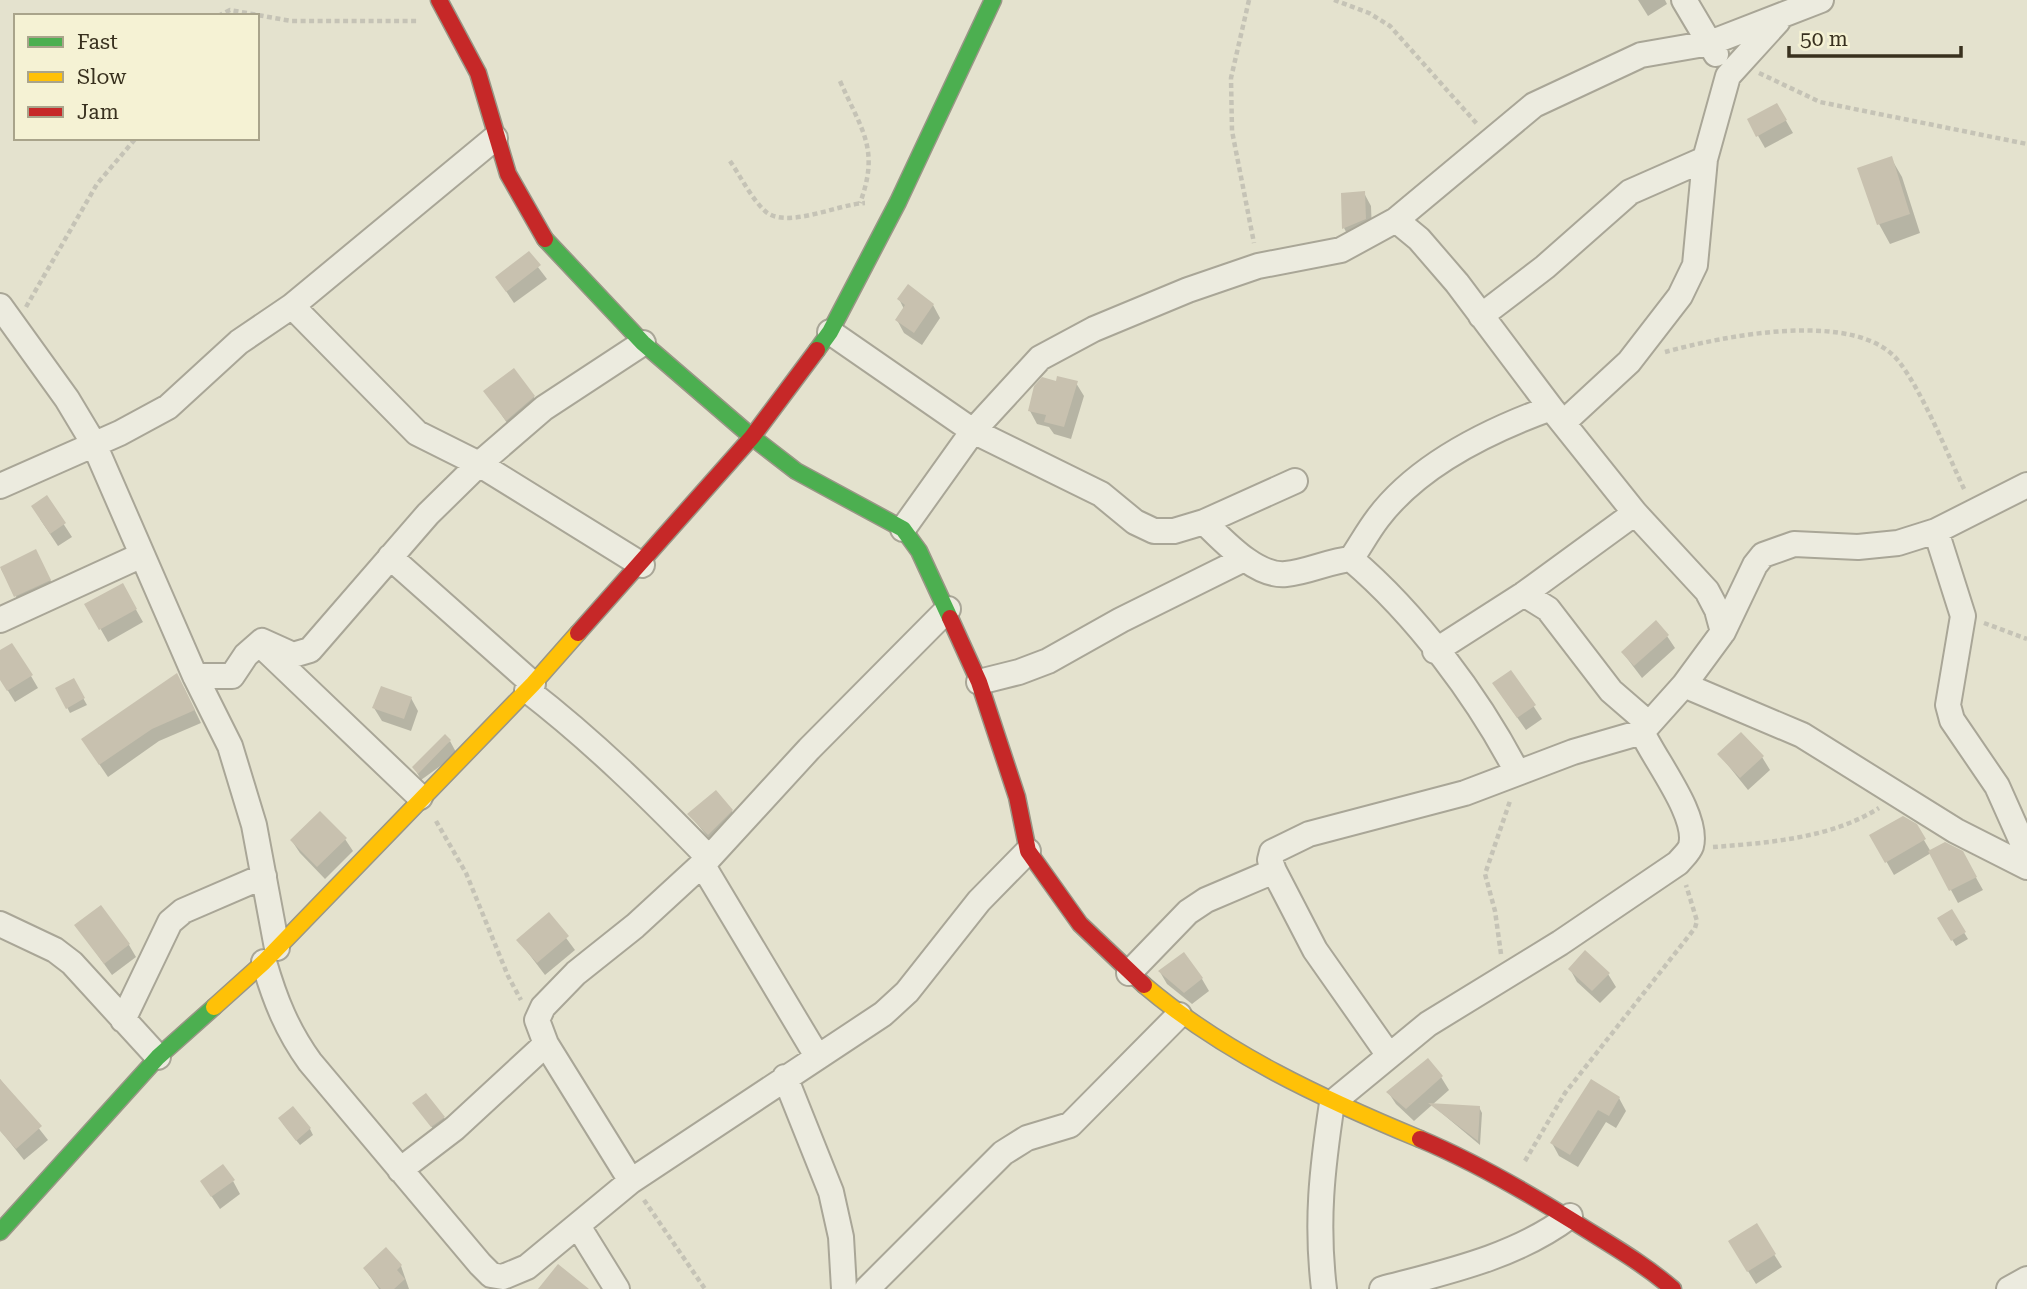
<svg xmlns="http://www.w3.org/2000/svg" width="2027" height="1289" font-family="'Roboto Serif',serif">
  <rect width="100%" height="100%" fill="#e4e2ce"/>
  <!-- shadow -->
  <path fill="#0003" d="M1638 0H1665L1667 4 1648 16Z
    M1777 105 1793 133 1765 148 1749 120Z
    M1891 158 1902 177 1920 233 1890 244 1879 224Z
    M1364 193 1371 206 1372 232 1351 241 1344 228Z
    M528 254 547 279 514 303 497 278Z
    M899 299 933 305 940 318 922 345 904 333 897 320 904 309Z
    M1057 383H1076L1084 396 1071 439 1054 434 1049 427 1037 424 1030 411Z
    M486 392 534 397 541 410 514 433Z
    M46 497 72 537 58 546 40 519Z
    M42 564 57 593 23 609 1 569Z
    M122 585 143 622 108 642 87 605Z
    M1667 636 1675 648 1642 678 1623 653Z
    M0 652 31 676 38 688 15 702 0 678Z
    M1511 672 1542 719 1526 730 1502 696Z
    M73 680 87 705 70 713 57 688Z
    M184 688 201 723 159 741 108 777 91 752Z
    M411 698 418 711 411 731 382 721 374 708Z
    M450 741 457 754 421 780 414 767Z
    M1719 754 1762 757 1770 770 1748 790Z
    M732 811 739 824 716 847 689 814Z
    M1915 825 1931 852 1962 853 1983 890 1958 903 1931 853 1894 875 1872 836Z
    M345 839 353 851 325 879 300 853 292 841Z
    M1951 911 1968 939 1956 946 1939 918Z
    M549 915 575 950 545 975 519 941Z
    M76 925 129 945 136 957 112 975Z
    M1570 969 1608 974 1616 987 1600 1003 1577 982Z
    M1160 972 1202 979 1209 991 1192 1004 1167 984Z
    M1441 1077 1449 1090 1432 1105 1479 1107 1482 1113 1480 1145 1432 1105 1414 1121 1396 1104 1388 1092Z
    M0 1079 48 1140 24 1160 0 1130Z
    M1591 1082 1619 1098 1626 1111 1616 1128 1606 1122 1578 1167 1559 1156 1552 1143Z
    M415 1103 444 1118 451 1130 440 1139Z
    M283 1124 310 1129 313 1135 300 1145Z
    M233 1181 240 1194 220 1209 210 1194Z
    M1756 1226 1782 1267 1756 1284 1738 1255Z
    M401 1266 409 1289H379L365 1269Z"/>
  <!-- building -->
  <path fill="#c8c1af" d="M1777 103 1787 120 1756 137 1747 119Z
    M1892 156 1910 214 1877 225 1857 168Z
    M1365 191 1366 219 1342 229 1341 193Z
    M529 251 541 265 506 292 495 277Z
    M908 284 934 304 914 333 895 320 905 305 897 299Z
    M514 368 535 396 506 421 483 391Z
    M1057 376 1078 381 1064 427 1044 422 1046 415 1028 411 1034 386 1042 377 1056 381Z
    M47 495 66 523 50 534 31 506Z
    M36 549 51 580 14 597 0 567Z
    M123 583 137 609 99 630 84 604Z
    M1656 620 1669 635 1634 666 1621 652Z
    M12 643 33 675 7 691 0 680V650Z
    M1511 670 1536 705 1517 718 1492 683Z
    M177 673 195 710 152 729 99 765 81 739Z
    M74 678 85 698 66 709 55 688Z
    M381 686 412 697 404 719 372 708Z
    M1741 732 1764 756 1740 778 1717 754Z
    M445 734 451 740 418 774 412 767Z
    M716 790 733 810 708 835 687 814Z
    M320 811 347 838 317 867 290 840Z
    M1903 816 1917 824 1926 839 1885 863 1869 835Z
    M1945 842 1963 851 1977 877 1949 891 1928 851Z
    M101 905 130 944 104 964 74 925Z
    M1952 909 1966 932 1951 941 1937 918Z
    M549 912 569 936 537 963 516 940Z
    M1585 950 1610 973 1592 991 1568 969Z
    M1184 952 1203 978 1184 993 1158 971Z
    M1428 1058 1443 1076 1406 1109 1386 1092Z
    M0 1079 42 1126 16 1149 0 1131Z
    M1591 1079 1620 1097 1609 1116 1598 1110 1570 1155 1550 1143Z
    M426 1093 445 1117 431 1127 412 1103Z
    M1428 1103 1480 1106 1478 1141Z
    M293 1106 311 1128 296 1141 278 1118Z
    M223 1164 235 1180 211 1197 200 1181Z
    M1757 1223 1776 1254 1747 1272 1728 1241Z
    M386 1247 402 1265 397 1270 405 1279 394 1289H381L363 1268Z
    M558 1264 589 1289H538Z"/>
  <g fill="none" stroke-linecap="round" stroke-linejoin="round">
    <!-- street casing -->
    <g stroke="#a9a697" stroke-width="28">
      <path id="street" d="M1684 0 1716 54
        M1396 220 1419 239 1457 283 1551 408 1635 513 1707 591 1717 610 1723 632
        M0 306 67 399 94 444 195 676 230 746 254 825 277 948
        M292 306 417 433 479 464 642 565
        M1481 316 1545 267 1630 192 1705 159
        M830 332 973 431 1101 494 1135 522 1154 531H1174L1204 522 1295 481
        M1563 423 1629 362 1680 296 1695 265 1705 159 1728 76 1778 21
        M0 486 120 433 168 407 239 342 292 306 495 138
        M1204 522C1224 541 1256 577 1286 574 1308 572 1329 561 1351 559 1416 614 1478 697 1517 772
        M903 529 973 431 1040 358 1094 329 1188 290 1258 266 1341 250 1396 220 1534 105 1641 55 1710 43 1821 0
        M1936 531 1963 616 1948 705 1952 720 1997 786 2027 853
        M390 557 533 684
        M1351 559C1360 546 1368 531 1378 518 1418 465 1490 430 1551 408
        M1524 594 1548 609 1611 691 1648 723
        M0 620 142 555
        M264 648 420 797
        M1435 651 1524 594 1635 513
        M195 676H232L246 655 262 641 293 655 310 650 428 514 479 464 544 408 643 343
        M979 682 1019 672 1048 661 1121 620 1244 559
        M1684 685 1802 735 1956 831 2027 867
        M527 690C593 741 651 798 709 858
        M702 864 817 1056
        M0 924 55 950 72 963 158 1057
        M264 962C275 1000 287 1030 310 1062L480 1264 491 1275 503 1277 527 1267 631 1181 883 1014 907 992 979 901 1028 851
        M1129 973 1188 912 1206 900 1274 871
        M123 1020 170 922 183 911 264 876
        M1388 1054 1315 950 1274 871 1270 860 1272 852 1309 834 1465 793 1573 752 1642 732
        M785 1077 831 1192 841 1237 844 1289
        M400 1170 455 1128 546 1044
        M631 1181 546 1044 537 1020 543 1007 576 973 635 926 709 858 809 749 948 609
        M578 1226 617 1289
        M867 1289 1003 1153 1027 1138 1070 1125 1179 1015
        M1324 1289C1316 1222 1322 1169 1332 1103L1428 1024 1560 943 1678 863C1682 858 1689 852 1691 846 1699 816 1656 762 1642 732L1684 685 1723 632 1755 565 1763 555 1794 544 1858 547 1898 543 1936 531 2027 485
        M1382 1289C1446 1272 1516 1257 1570 1216
        M2009 1289 2027 1279"/>
    </g>
    <!-- fast casing -->
    <g stroke="#999686" stroke-width="19">
      <path id="fast" d="M545 239 643 343 752 437 796 471 903 529 919 551 950 618
        M817 350 830 332 898 202 993 0
        M0 1232 158 1057 214 1007"/>
    </g>
    <!-- slow casing -->
    <g stroke="#999686" stroke-width="19">
      <path id="slow" d="M1144 985C1224 1053 1323 1099 1420 1139
        M214 1007 264 962 533 684 578 633"/>
    </g>
    <!-- jam casing -->
    <g stroke="#999686" stroke-width="19">
      <path id="jam" d="M439 0 478 73 508 174 545 239
        M950 618 979 682 1017 797 1028 851 1080 924 1144 985
        M578 633 752 437 817 350
        M1420 1139C1475 1162 1525 1191 1576 1223 1609 1244 1643 1263 1673 1289"/>
    </g>
    <!-- path -->
    <path stroke="#c5c3b6" stroke-width="4.5" stroke-dasharray="5 3.5" stroke-linecap="butt" d="M1249 0 1231 78 1232 131 1254 243
      M1334 0 1369 13 1390 26 1478 125
      M218 16 230 10 291 21H419
      M1759 73 1820 102 2027 144
      M840 81C862 131 880 149 860 203
      M730 161C741 177 751 198 765 211 786 230 838 204 865 203
      M26 307 97 184 136 138
      M1665 352C1720 337 1859 307 1900 363 1924 395 1947 453 1965 491
      M1984 623 2027 639
      M436 821 466 873 508 976 521 1000
      M1713 847C1768 843 1832 838 1879 808
      M1501 954 1495 911 1485 874 1510 801
      M1525 1161 1565 1093 1695 928 1697 921 1686 885
      M644 1200 705 1289"/>
    <!-- street -->
    <use href="#street" stroke="#ecebdf" stroke-width="24"/>
    <!-- fast -->
    <use href="#fast" stroke="#4caf50" stroke-width="16"/>
    <!-- slow -->
    <use href="#slow" stroke="#ffc107" stroke-width="16"/>
    <!-- jam -->
    <use href="#jam" stroke="#c62828" stroke-width="16"/>
  </g>
  <!-- legend -->
  <rect x="14" y="14" width="245" height="126" fill="#f5f2d4" stroke="#a9a48b" stroke-width="2"/>
  <rect x="28" y="37" width="35" height="10" fill="#4caf50" stroke="#a9a48b" stroke-width="2"/>
  <text x="77" y="49" font-size="21" fill="#38301e">Fast</text>
  <rect x="28" y="72" width="35" height="10" fill="#ffc107" stroke="#a9a48b" stroke-width="2"/>
  <text x="77" y="84" font-size="21" fill="#38301e">Slow</text>
  <rect x="28" y="107" width="35" height="10" fill="#c62828" stroke="#a9a48b" stroke-width="2"/>
  <text x="77" y="119" font-size="21" fill="#38301e">Jam</text>
  <!-- scale -->
  <path d="M1789 46v10h172v-10" fill="none" stroke="#38301e" stroke-width="3.5"/>
  <text x="1800" y="46" font-size="21" fill="#38301e" stroke="#f5f2d4" stroke-width="5" paint-order="stroke">50 m</text>
</svg>
